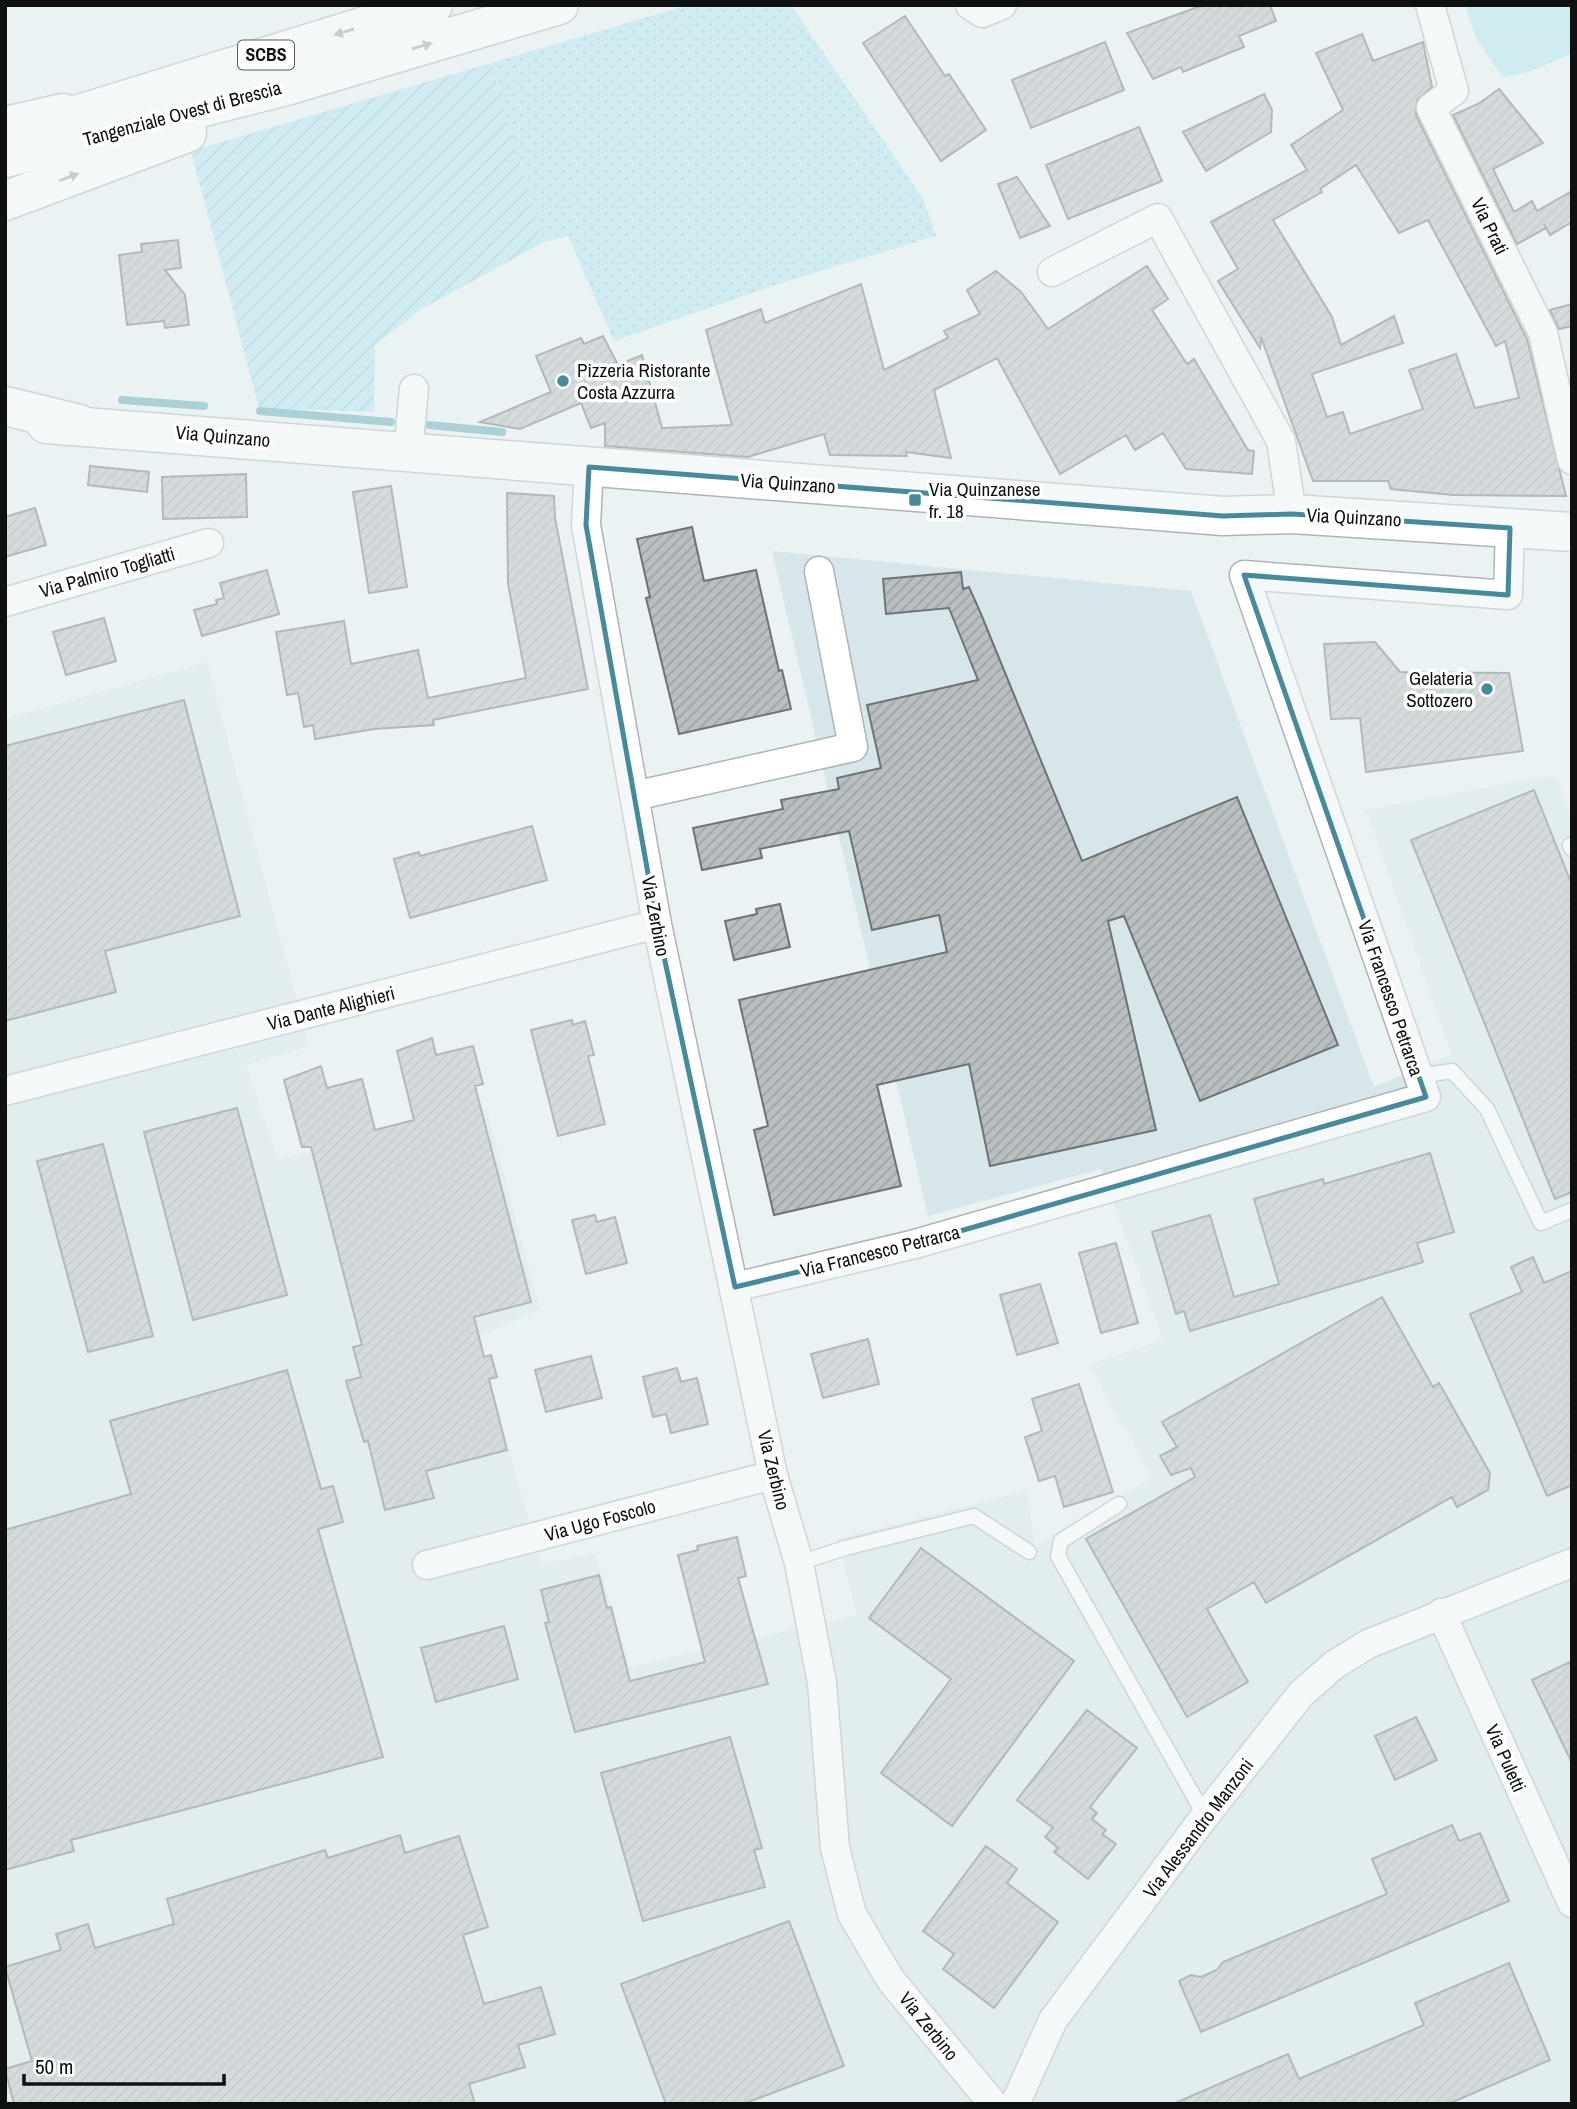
<svg xmlns="http://www.w3.org/2000/svg" width="1577" height="2109" font-family="'Archivo Narrow',sans-serif">
  <defs>
    <pattern id="grass-dots" width="8" height="8" patternUnits="userSpaceOnUse" patternTransform="scale(1.75)"><rect width="8" height="8" fill="#aee5f1"/><path d="M2 2h.1M6 6h.1" fill="none" stroke="#94c3ce" stroke-width="1.8" stroke-linecap="round"/></pattern>
    <pattern id="garden-furrows" width="10" height="10" patternUnits="userSpaceOnUse" patternTransform="scale(1.75)"><rect width="10" height="10" fill="#aee5f1"/><path d="M-1 1l2-2M0 10L10 0M9 11l2-2" fill="none" stroke="#94c3ce"/></pattern>
    <pattern id="building-hatch" width="6" height="6" patternUnits="userSpaceOnUse" patternTransform="scale(1.75)"><rect width="6" height="6" fill="#b9bfc0"/><path d="M-1 1l2-2M0 6l6-6M5 7l2-2" fill="none" stroke="#9ea3a4"/></pattern>
  </defs>
  <rect width="100%" height="100%" fill="#ebf2f3"/>
  <!-- built -->
  <path fill="#d7e6ea" d="M772 551 1191 591 1374 1087 1452 1055 1366 810 1555 775 1572 817V2104H5V719L207 662 309 1046 246 1065 278 1159 486 1108 540 1309 476 1338 542 1564 595 1553 630 1667 857 1615 837 1539 1026 1491 1035 1545 1153 1478 1088 1365 1163 1340 1101 1169 928 1216Z"/>
  <!-- grass -->
  <path fill="url(#grass-dots)" d="M688 5H791L923 199 936 236 781 283 614 341 568 236 544 242 491 63Z"/>
  <!-- garden -->
  <path fill="url(#garden-furrows)" d="M491 63 544 242 420 310 375 345 374 412 259 408 191 151Z"/>
  <!-- pitch -->
  <path fill="#aee5f1" d="M1465 5H1572V54L1531 71 1503 78 1476 38Z"/>
  <g fill="none" stroke-linecap="round" stroke-linejoin="round">
    <!-- stream -->
    <path stroke="#60a6b5" stroke-width="8" d="M122 400 204 406
      M260 411 391 422
      M429 425 502 432"/>
  </g>
  <!-- building -->
  <path fill="url(#building-hatch)" stroke="#6e7475" stroke-width="2" fill-rule="evenodd" d="M1203 5H1270L1276 21 1239 36 1244 47 1183 72 1181 67 1153 79 1127 33Z
    M905 16 945 76 949 74 986 130 941 161 863 43Z
    M1362 34 1373 61 1423 42 1432 87 1417 100 1416 115 1527 339 1566 496 1453 495 1391 489 1388 481H1313L1261 337 1260 348 1218 281 1238 269 1211 222 1307 170 1291 145 1343 110 1316 53ZM1356 165 1399 233 1428 220 1496 346 1505 341 1519 398 1475 408 1456 354 1409 370 1423 409 1350 434 1343 412 1327 417 1312 374 1403 343 1394 316 1341 345 1332 317 1273 220 1322 192 1320 189Z
    M1105 42 1124 90 1031 128 1012 80Z
    M1499 89 1543 143 1493 169 1514 212 1532 201 1537 211 1572 191V222L1550 235 1544 224 1546 228 1517 244 1453 115 1478 104Z
    M1264 94 1272 110 1271 132 1206 171 1183 132Z
    M1139 127 1162 181 1068 219 1046 165Z
    M1017 177 1050 226 1020 238 998 184Z
    M178 240 181 268 165 270 185 295 189 325 165 328 164 321 127 325 119 255 142 252 141 244Z
    M1147 266 1168 299 1152 310 1187 364 1194 359 1248 450 1254 451 1252 474 1186 469 1163 433 1135 450 1126 435 1060 474 997 358 934 390 951 458 906 452 907 456 830 455 824 434 748 457 605 446V423L591 428 581 403 520 429 480 422 551 392 536 356 581 338 584 344 603 336 618 365 642 355 662 428 732 425 706 330 761 309 765 323 861 284 884 370 948 338 944 331 980 314 967 290 996 271 1021 292 1048 329Z
    M1572 304V326L1559 329 1550 310Z
    M90 466 149 472 147 492 88 485Z
    M246 474 247 517 163 519 162 477Z
    M391 486 407 587 369 593 353 492Z
    M507 493 554 496 555 518 588 689 433 720 434 725 374 729 315 739 313 725 304 727 298 693 287 695 276 632 344 621 351 664 418 650 428 698 526 678 508 584Z
    M35 508 46 545 5 557V517Z
    M692 527 704 581 756 570 779 671 782 670 791 709 679 734 646 598 650 597 637 539Z
    M267 570 279 614 202 636 194 610 217 604 216 600 224 598 220 583Z
    M961 572 963 589 969 587 981 614 1082 861 1237 797 1338 1045 1200 1101 1124 916 1108 921 1156 1130 990 1166 969 1064 877 1085 901 1186 774 1215 754 1130 768 1126 739 1000 947 952 939 915 872 930 849 831 760 849 762 858 702 870 693 828 783 809 781 800 839 789 837 778 881 768 867 705 978 680 949 608 886 614 883 579Z
    M104 618 116 661 66 675 53 632Z
    M1375 642 1400 672 1509 673 1523 751 1366 772 1360 718 1331 719 1324 644Z
    M184 700 240 916 105 951 116 992 5 1021V746Z
    M1534 790 1572 885V1192L1555 1199 1411 840Z
    M532 826 547 880 410 918 394 859 419 852 420 856Z
    M780 904 790 947 734 960 725 921 757 914 756 909Z
    M572 1020 573 1025 585 1021 594 1055 588 1056 605 1124 558 1136 531 1030Z
    M432 1038 436 1055 473 1046 483 1084 475 1086 531 1302 474 1317 484 1357 491 1355 497 1377 489 1379 507 1450 426 1471 434 1498 385 1510 368 1441 364 1442 346 1381 361 1377 353 1347 362 1345 311 1147H302L284 1080 321 1066 327 1088 362 1079 375 1130 414 1120 397 1051Z
    M237 1108 287 1295 193 1320 144 1132Z
    M103 1144 153 1336 88 1352 37 1161Z
    M1430 1153 1454 1232 1417 1243 1423 1262 1190 1331 1184 1311 1176 1314 1152 1232 1210 1215 1234 1297 1279 1284 1254 1199 1323 1179 1324 1184Z
    M595 1215 597 1222 615 1217 627 1263 586 1274 572 1220Z
    M1116 1243 1138 1323 1101 1333 1079 1253Z
    M1533 1257 1544 1283 1572 1271V1485L1547 1496 1470 1314 1522 1292 1511 1267Z
    M1040 1284 1058 1343 1017 1355 1000 1295Z
    M1382 1297 1433 1387 1439 1383 1490 1473 1488 1490 1457 1507 1452 1497 1266 1603 1254 1582 1207 1609 1248 1682 1187 1717 1086 1539 1195 1477 1191 1468 1171 1475 1160 1456 1177 1447 1162 1422Z
    M868 1339 879 1384 823 1398 811 1354Z
    M591 1356 602 1398 546 1412 535 1370Z
    M677 1368 681 1382 697 1378 708 1424 671 1433 666 1414 653 1417 643 1377Z
    M287 1370 321 1489 333 1486 343 1522 318 1529 383 1757 71 1840 74 1851 5 1870V1530L131 1494 110 1421Z
    M1079 1384 1113 1492 1064 1507 1055 1476 1039 1481 1025 1437 1042 1431 1032 1399Z
    M737 1537 746 1576 738 1578 768 1684 575 1732 545 1623 549 1622 541 1590 599 1575 607 1608 611 1607 630 1681 705 1662 678 1555 698 1550 697 1546Z
    M921 1548 1074 1661 952 1826 881 1773 951 1679 869 1618Z
    M504 1626 518 1679 436 1702 421 1648Z
    M1572 1661V1763L1532 1680Z
    M1087 1710 1137 1748 1090 1807 1097 1813 1092 1819 1106 1830 1102 1834 1116 1844 1088 1879 1054 1852 1058 1848 1045 1837 1053 1828 1017 1800Z
    M1416 1717 1437 1760 1395 1780 1375 1736Z
    M730 1737 762 1848 754 1850 765 1887 643 1921 601 1773Z
    M1452 1825 1459 1841 1480 1833 1509 1901 1201 2032 1179 1981 1191 1975 1201 1977 1217 1970 1223 1962 1387 1894 1372 1859Z
    M400 1835 405 1853 459 1836 488 1927 463 1935 484 2004 541 1987 555 2034 518 2045 525 2067 469 2084 475 2104H14L5 2069 32 2061 5 1967 61 1950 56 1934 88 1924 95 1948 174 1924 167 1899 325 1850 328 1858Z
    M986 1846 1017 1869 1007 1883 1058 1922 994 2008 943 1969 954 1954 923 1931Z
    M789 1921 844 2066 743 2104H666L621 1984Z
    M1509 1963 1550 2060 1448 2104H1173L1288 2054 1299 2079 1424 2025 1415 2003Z"/>
  <g fill="none" stroke-linecap="round" stroke-linejoin="round">
    <!-- lane casing -->
    <g stroke="#aeb4b6" stroke-width="17">
      <path id="lane" d="M1570 845 1572 849
        M1419 1076 1452 1071 1487 1109 1541 1223 1572 1210
        M1119 1504 1061 1541 1058 1556 1205 1816
        M799 1563 845 1548 974 1516 1029 1552"/>
    </g>
    <!-- street casing -->
    <g stroke="#aeb4b6" stroke-width="31">
      <path id="street" d="M970 5 982 13 1002 5
        M1430 5 1454 91 1431 108 1543 333 1572 460
        M1052 272 1158 218 1281 441 1292 514
        M408 452 414 389
        M589 467 586 525 657 924 773 1475 799 1563 822 1683 835 1848 852 1914 890 1979 993 2104
        M5 602 209 543
        M634 796 853 747 819 571
        M5 1091 657 924
        M735 1287 915 1244 1426 1097 1244 575 1508 595 1510 528
        M427 1565 773 1475
        M1441 1613 1572 1903
        M1015 2104 1053 2020 1205 1816 1301 1694 1334 1665 1368 1644 1572 1563"/>
    </g>
    <!-- secondary casing -->
    <g stroke="#aeb4b6" stroke-width="41">
      <path id="secondary" d="M46 424 1223 516 1292 514 1572 532"/>
    </g>
    <!-- primary casing -->
    <g stroke="#aeb4b6" stroke-width="41">
      <path id="primary" d="M5 126 63 113
        M40 126 433 5
        M5 158 286 86 559 5
        M5 201 187 133
        M5 406 79 424"/>
    </g>
    <!-- lane -->
    <use href="#lane" stroke="#fff" stroke-width="14"/>
    <!-- street -->
    <use href="#street" stroke="#fff" stroke-width="28"/>
    <!-- secondary -->
    <use href="#secondary" stroke="#fff" stroke-width="38"/>
    <!-- primary -->
    <use href="#primary" stroke="#fff" stroke-width="38"/>
  </g>
  <!-- one-way arrows -->
  <defs><path id="oneway-solid" d="M-6-.8H1V-3.2L6.5 0L1 3.2V.8H-6Z" transform="scale(1.75)"/></defs>
  <g fill="#9fa0a0">
    <use href="#oneway-solid" transform="translate(344 32) rotate(163)"/>
    <use href="#oneway-solid" transform="translate(422 46) rotate(-16)"/>
    <use href="#oneway-solid" transform="translate(69 177) rotate(-21)"/>
  </g>
  <!-- marked area -->
  <path d="M0 0H1577V2109H0ZM589 467 1223 516 1292 514 1510 528 1508 595 1244 575 1426 1097 915 1244 735 1287 657 924 586 525Z" fill="#ebf2f3" fill-opacity=".55" fill-rule="evenodd"/>
  <path fill="none" stroke="#478b9a" stroke-width="5" stroke-linejoin="round" d="M589 467 1223 516 1292 514 1510 528 1508 595 1244 575 1426 1097 915 1244 735 1287 657 924 586 525Z"/>
  <!-- markers -->
  <g fill="#478b9a" stroke="#fff" stroke-width="2.5">
    <circle cx="563" cy="381" r="7"/>
    <rect x="908" y="493" width="14" height="14" rx="3.5"/>
    <circle cx="1487" cy="689" r="7"/>
  </g>
  <g text-anchor="middle" stroke-width="7" stroke-linejoin="round" paint-order="stroke">
    <!-- shield labels -->
    <rect fill="#fff" stroke="#575858" stroke-width="2" x="238" y="40.5" width="56" height="29" rx="5"/>
    <g font-size="18" font-weight="bold" fill="#0f1111">
      <text x="266" y="61">SCBS</text>
    </g>
    <!-- street labels -->
    <g font-size="19" fill="#0f1111" stroke="#fff">
      <text transform="translate(182 113) rotate(-15)" y="7">Tangenziale Ovest di Brescia</text>
      <text transform="translate(1490 226) rotate(64)" y="7">Via Prati</text>
      <text transform="translate(223 436) rotate(5)" y="7">Via Quinzano</text>
      <text transform="translate(788 483) rotate(4)" y="7">Via Quinzano</text>
      <text transform="translate(1354 517) rotate(3)" y="7">Via Quinzano</text>
      <text transform="translate(107 572) rotate(-16)" y="7">Via Palmiro Togliatti</text>
      <text transform="translate(656 916) rotate(79)" y="7">Via Zerbino</text>
      <text transform="translate(1391 998) rotate(71)" y="7">Via Francesco Petrarca</text>
      <text transform="translate(331 1008) rotate(-14)" y="7">Via Dante Alighieri</text>
      <text transform="translate(880 1251) rotate(-14)" y="7">Via Francesco Petrarca</text>
      <text transform="translate(774 1470) rotate(76)" y="7">Via Zerbino</text>
      <text transform="translate(600 1520) rotate(-15)" y="7">Via Ugo Foscolo</text>
      <text transform="translate(1506 1758) rotate(66)" y="7">Via Puletti</text>
      <text transform="translate(1198 1828) rotate(-53)" y="7">Via Alessandro Manzoni</text>
      <text transform="translate(929 2026) rotate(51)" y="7">Via Zerbino</text>
    </g>
    <!-- poi labels -->
    <g font-size="19" fill="#0f1111" stroke="#fff" text-anchor="start">
      <text x="577" y="377">Pizzeria Ristorante<tspan x="577" dy="22">Costa Azzurra</tspan></text>
      <text x="929" y="496">Via Quinzanese<tspan x="929" dy="22">fr. 18</tspan></text>
      <text x="1473" y="685" text-anchor="end">Gelateria<tspan x="1473" dy="22">Sottozero</tspan></text>
    </g>
  </g>
  <!-- border -->
  <rect width="1577" height="2109" fill="none" stroke="#0f1111" stroke-width="14"/>
  <!-- scale -->
  <path d="M24 2074v10h200v-10" fill="none" stroke="#0f1111" stroke-width="3.5"/>
  <text x="35" y="2074" font-size="21" fill="#0f1111" stroke="#ffffff" stroke-width="5" paint-order="stroke">50 m</text>
</svg>
